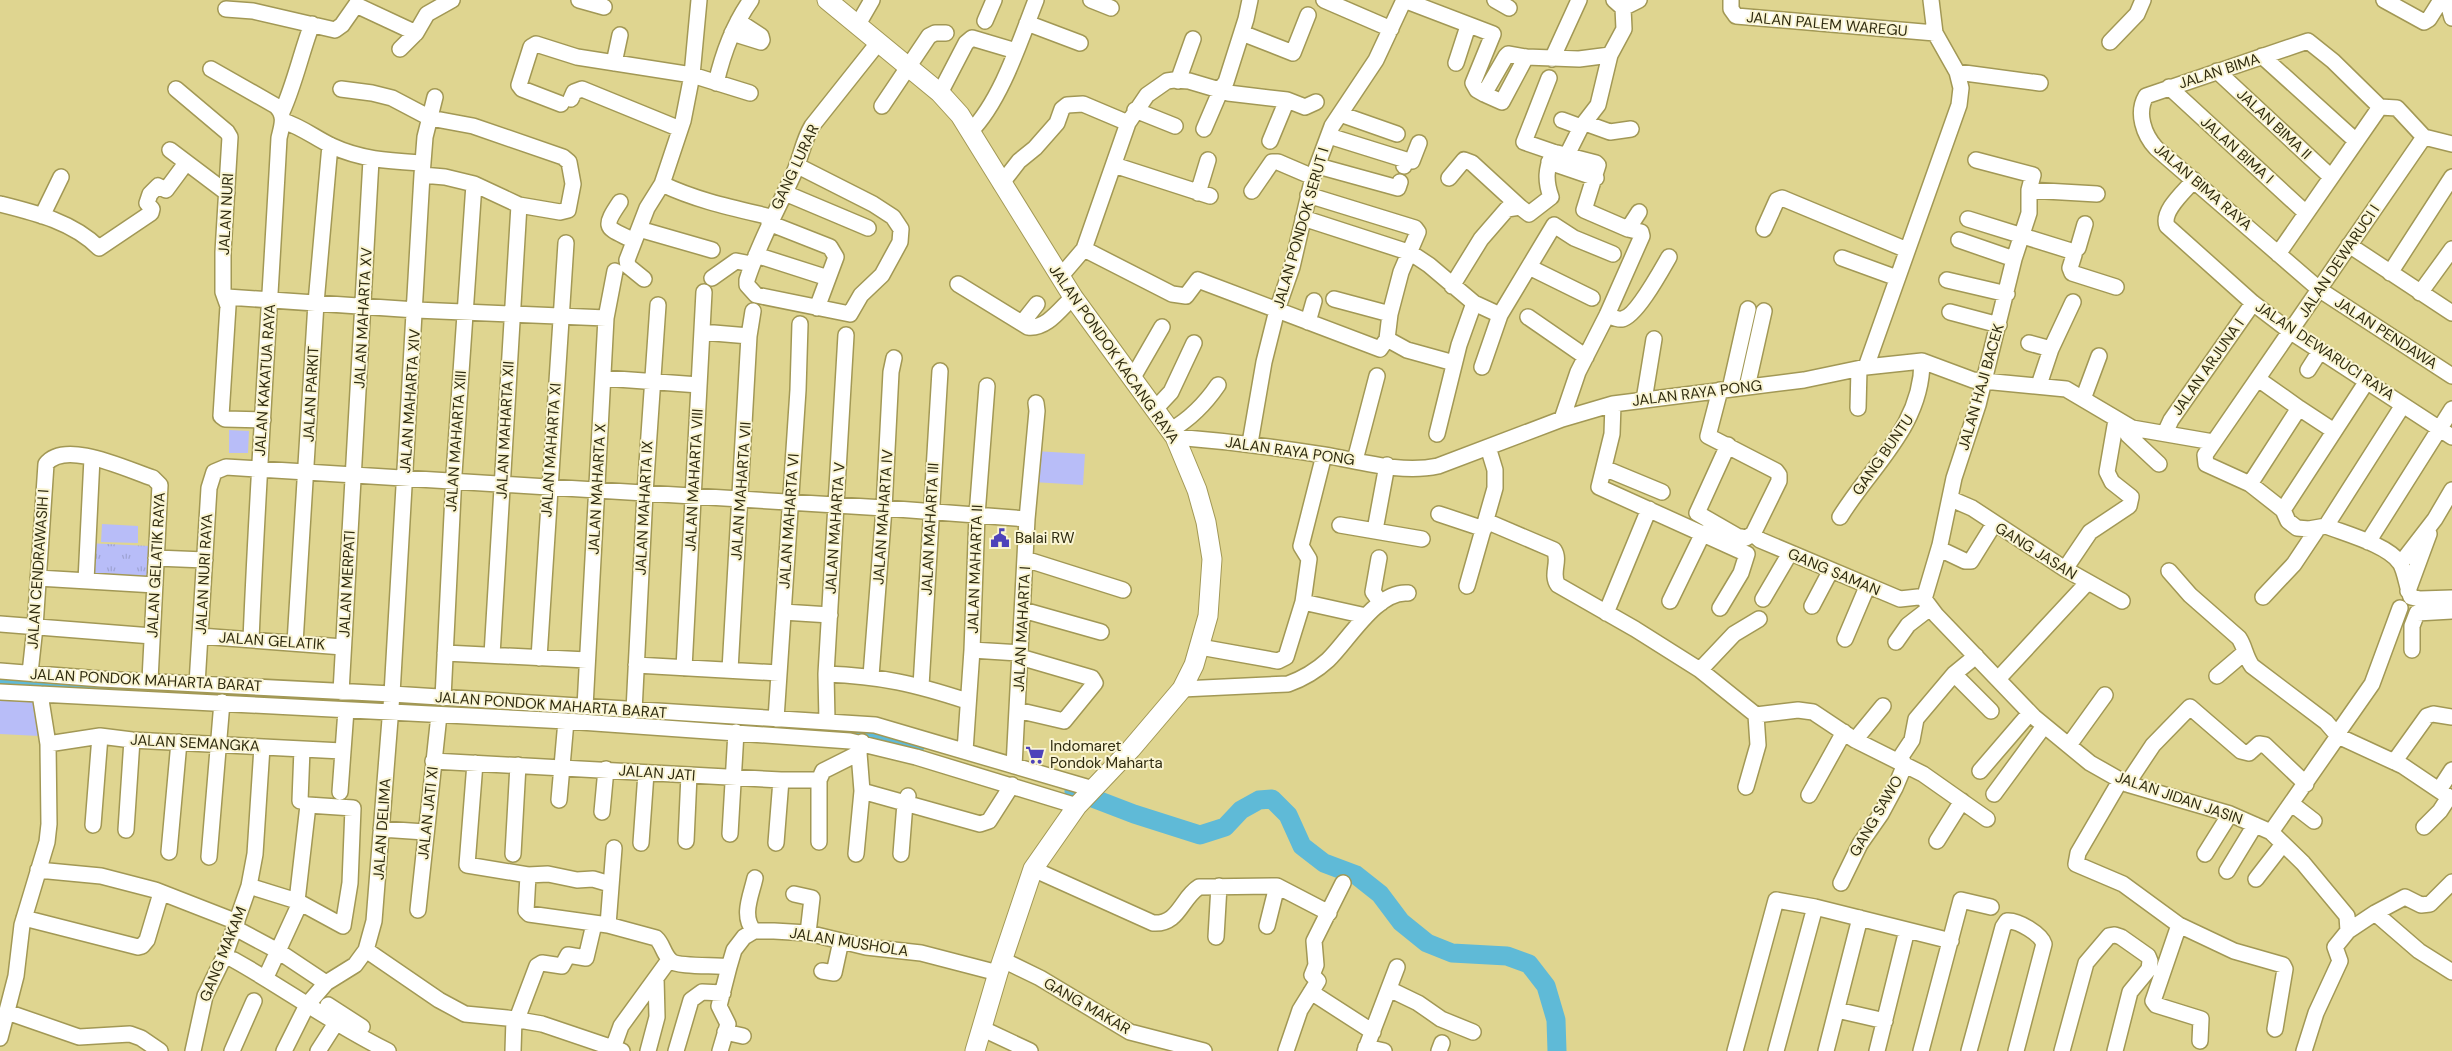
<svg xmlns="http://www.w3.org/2000/svg" width="2452" height="1051" font-family="'DM Sans',sans-serif">
  <defs>
    <pattern id="park-tufts" width="24" height="20" patternUnits="userSpaceOnUse" patternTransform="scale(1.25)"><rect width="24" height="20" fill="#b8bdf8"/><path d="M3 7l-1-3M5 7V3M7 7l1-3M15 17l-1-3M17 17v-4M19 17l1-3" fill="none" stroke="#9ea3d3"/></pattern>
  </defs>
  <rect width="100%" height="100%" fill="#dfd590"/>
  <!-- grass -->
  <path fill="#b8bdf8" d="M229 430 249 431 248 453H229Z
    M1035 451 1085 454 1083 485 1033 482Z
    M102 524 138 526V543L101 542Z
    M0 699 41 702 39 736 0 734Z"/>
  <!-- park -->
  <path fill="url(#park-tufts)" d="M87 543 149 546 147 578 85 575Z"/>
  <g fill="none" stroke-linecap="round" stroke-linejoin="round">
    <!-- river -->
    <path stroke="#5fbad7" stroke-width="19" d="M0 679 121 687
      M847 730 868 732 916 744
      M1074 791 1134 814 1200 835 1225 827 1241 810 1259 800 1272 799 1288 815 1302 846 1324 863 1356 875 1380 894 1401 922 1427 943 1452 953 1507 956 1529 964 1546 986 1556 1020 1557 1051"/>
    <!-- minor casing -->
    <g stroke="#a29855" stroke-width="18">
      <path id="minor" d="M579 0 604 7
        M1091 0 1111 8
        M1324 0 1391 29
        M1404 0 1493 34 1473 83 1477 90 1484 94
        M1495 0 1509 8
        M1731 0V9L1736 16 1935 33
        M2384 0 2424 22 2429 19 2441 0
        M2452 2 2449 7 2452 18
        M1623 8 1639 0
        M226 9 253 11 335 30 342 25 356 5 416 33
        M985 21 994 0
        M1027 23 1080 43
        M857 26 872 0
        M732 33 761 42 762 40 761 36 738 21
        M1242 33 1293 53 1308 15
        M2110 42 2137 14 2143 0
        M400 49 416 33 427 14 452 0
        M2262 56 2356 141
        M1526 57 1508 54 1506 56 1484 94 1502 102 1526 57 1579 59 1610 55
        M1552 59 1579 0
        M614 63 620 35
        M1456 63 1468 26
        M211 69 276 106C286 116 282 125 279 138 270 305 258 472 251 640
        M2217 71 2331 177
        M1957 72 2040 83
        M1178 81 1193 39
        M716 83C723 53 733 25 751 0
        M1222 87 1228 93 1287 100 1305 107 1316 102
        M2169 87 2306 213
        M176 89 227 132 230 137 223 252V292L228 306 221 416 225 419 263 420
        M341 89 372 93 392 98 430 118 473 126 563 157 569 162 573 184 568 210 560 212 519 205 474 184 445 177 422 175
        M940 93 966 43 972 38 1016 51
        M571 99 574 92 582 89 680 129
        M561 104 522 89 519 85 531 47 536 44 577 57 692 75 750 93
        M882 106 929 36 935 33H946
        M2380 107 2333 61 2308 41 2146 96C2136 113 2144 135 2156 148L2320 290 2452 376
        M2380 107 2397 108 2424 137 2452 144
        M1135 110 1175 126
        M282 112C295 83 301 53 312 24
        M1340 114 1397 134
        M1562 120 1581 127
        M283 121C302 127 315 138 332 146 362 160 391 161 423 163
        M1585 123 1610 132 1631 129
        M1204 129 1222 87
        M970 132C1001 101 1020 41 1036 0
        M1329 136 1406 160
        M1270 141 1287 100
        M170 150 227 193
        M1557 153 1596 163 1598 165 1584 210 1628 229
        M1567 155 1581 127 1598 105 1610 55 1624 29 1623 8 1614 0
        M1976 160 2033 175 2029 190V213L2014 259 1978 405 1954 478 1940 545 1924 599 1936 615 2034 717 2090 763 2127 784 2230 814 2271 832 2303 863 2347 916 2348 931 2335 947 2340 961 2316 1013 2304 1051
        M1549 162 1596 178
        M1114 165 1210 196
        M798 166 873 204 893 217 901 229 900 242 882 275 861 295 850 314 756 295 747 285V280C759 242 778 209 794 173 801 157 803 141 812 126L878 43
        M1318 166 1398 188 1400 182
        M1404 166 1406 160 1412 161 1419 143
        M1449 178 1464 160 1472 163 1520 207
        M2194 180C2185 191 2161 211 2167 226L2253 303 2291 332 2452 437
        M662 184C698 201 733 208 771 217
        M1001 184 1019 161 1035 148 1057 123 1062 109 1067 105 1083 104 1128 123
        M2029 190 2097 194
        M1252 191 1272 162H1278L1313 177
        M785 193 868 228
        M1198 193 1208 160
        M620 202C601 230 607 227 634 241
        M0 204C36 213 73 222 99 248L151 213 152 209 147 203 150 194 158 186 166 190 186 163
        M42 216 61 177
        M1303 218 1411 253 1429 265 1474 303 1500 315
        M1968 219 2071 251 2074 255 2070 268 2072 273 2116 287
        M769 223 830 247 836 257 817 308
        M639 229 712 250
        M1764 229 1777 200 1782 198 1907 250
        M1959 240 2014 259
        M2349 245 2452 313
        M1084 249 1172 294 1186 296 1198 280 1380 349 1387 339 1390 314 1401 272 1418 232 1415 228 1308 195
        M2073 252 2078 248 2085 224
        M2278 254 2380 107
        M756 255 828 278
        M1842 258 1897 278
        M1529 267 1592 298
        M2390 273 2452 177
        M1060 277 1084 249 1128 123 1147 95 1167 81 1174 80 1189 81 1216 89 1222 87 1226 82 1246 19 1250 0
        M712 278 736 261 751 264
        M644 279 628 266 627 260 647 208 662 184 683 121 692 75 699 0
        M1947 280 2007 294
        M958 284 1028 327C1047 329 1060 309 1073 297
        M1452 286 1481 239 1507 209 1520 207 1529 214 1551 197C1545 180 1546 169 1553 152L1524 142 1549 78
        M2420 293 2452 249
        M227 297 416 310 606 318
        M1334 299 1390 314
        M1950 312 1999 325
        M1607 315C1612 317 1618 320 1622 319 1636 317 1662 269 1669 257
        M1528 317 1586 357
        M1308 322 1314 301
        M1022 323 1037 304
        M702 332 749 336
        M1387 339 1407 350 1454 363
        M2029 343 2051 349
        M1482 367 1500 315 1554 225 1574 238 1613 254
        M1866 367 1959 105 1961 88 1957 72 1935 33 1931 0
        M2308 370 2320 351
        M603 378 699 385
        M1132 379 1162 327
        M2258 379 2299 408
        M2039 385 2051 349 2073 302
        M1747 387 1764 311
        M1730 389 1748 309
        M1720 390 1708 436 1776 471 1779 475V481L1753 534 1746 538 1737 536 1697 513 1728 445
        M2083 399 2099 356
        M1644 400 1654 339
        M1613 404 1612 434 1599 487 1747 554 1741 573 1720 608
        M1156 408 1171 392 1194 343
        M1858 408 1859 369
        M1562 419 1578 372 1607 315 1642 236 1641 232 1628 229 1639 212
        M2121 423 2128 435 2159 464
        M1171 430C1190 419 1205 404 1218 385
        M2165 433 2171 420 2253 303
        M1437 434 1459 345 1474 303
        M1175 437C1225 441 1274 447 1324 455 1360 461 1401 474 1438 466L1562 419 1613 404 1804 380 1866 367 1922 361 1973 380 2066 389 2132 428 2213 442
        M1250 443 1264 362 1277 310 1292 267 1313 177 1332 126 1376 60 1404 0
        M1355 460 1377 376
        M1604 468 1662 492
        M2250 484 2299 408 2334 431
        M1951 499 1972 508 2065 569 2122 601
        M2283 510 2367 381
        M1439 514 1484 529
        M1840 517C1872 465 1922 426 1922 361
        M1486 521 1554 550C1561 561 1550 574 1558 585L1635 629 1700 670 1756 715 1798 710 1813 712 1855 740 1923 774 1987 819
        M1340 525 1422 539
        M2326 526 2309 529 2297 528 2288 521 2283 510 2250 484 2206 464 2205 455 2424 137
        M2326 526C2346 534 2388 545 2400 563 2405 570 2407 588 2411 597L2420 599 2452 598
        M2326 526 2403 405
        M1375 530 1387 465
        M1753 534 1760 540 1900 599 1918 597
        M2368 542 2452 409
        M1946 552 1965 561H1971L1994 524
        M156 558 205 560
        M1379 558 1373 592 1381 603
        M1025 559 1123 590
        M2401 563 2435 519 2452 490
        M2065 569 2090 532 2129 506 2131 497 2112 482 2107 472 2116 420
        M2169 571 2190 595 2239 638C2245 647 2245 656 2252 666L2326 722 2338 736 2403 766 2452 799
        M38 578 155 585
        M86 581 92 458
        M1467 586 1495 488V470L1488 447
        M2408 591 2429 534
        M2263 597 2294 564 2318 528
        M1763 599 1790 553
        M1670 601 1703 533
        M1303 602 1366 616
        M1812 606 1831 570
        M1023 610 1101 632
        M783 612 830 615
        M1606 613 1649 509
        M0 624 152 636
        M200 636 343 647
        M1845 639 1867 587
        M1896 642 1908 625 1930 608
        M295 643 316 303 330 145
        M1200 647 1278 661 1286 657 1303 602 1309 559 1301 546 1324 455
        M972 650 1020 653
        M2412 650V626L2417 613 2452 611
        M445 653 587 660
        M492 655 519 205
        M539 658 566 243
        M636 665 779 673
        M684 668 704 292
        M730 670 749 336 753 311
        M1700 670 1734 634 1759 619
        M0 671 101 679 392 694 875 725 1093 789
        M30 673 35 627 46 464C65 439 128 470 153 478L160 485 150 680
        M826 674C881 676 915 684 967 701
        M1954 674 1991 711
        M871 676 884 508 891 372 894 358
        M2217 676 2244 653
        M1998 679 2087 583
        M197 684 209 488 214 472 226 467 884 508 1027 519
        M921 686 940 371
        M1182 689 1288 684C1302 679 1316 671 1328 660 1348 641 1377 590 1408 593
        M0 692 566 721 850 741 916 757 1077 806
        M341 692 371 160
        M443 698 454 474 474 184
        M585 707 606 318 615 271
        M1017 710 1064 721 1095 683 1092 678 1020 657
        M634 711 645 493 658 305
        M776 719 798 390 800 324
        M827 721 826 674 846 335
        M2337 734 2372 684 2400 608
        M1855 740 1883 706
        M48 744 100 736 132 740 342 751
        M2069 745 2105 695
        M965 751 972 650 977 515 987 386
        M433 761 781 780H819
        M2394 762 2427 716 2433 714 2452 717
        M475 763 467 865 528 875 548 874 577 880 593 879 610 884
        M1014 766 1027 519 1037 411 1036 403
        M1980 771 2030 713
        M2120 781 2078 853 2076 864 2123 884 2179 925 2234 951 2283 965 2285 969 2275 1029
        M2127 784 2153 745 2190 707 2241 751 2249 753 2259 744 2265 745 2306 784
        M1746 787 1758 745 1756 715
        M2439 790 2452 770
        M862 791 980 824 989 821 1012 785
        M340 792 346 710
        M1994 794 2044 726
        M1809 795 1844 732
        M559 800 566 721
        M300 801 302 749
        M2292 804 2314 821
        M602 812 606 769
        M93 825 100 736
        M2424 827 2440 811 2449 797
        M381 829 425 832
        M126 830 132 740
        M2271 832 2338 736
        M730 834 736 732
        M686 841 689 775
        M1937 841 1962 801
        M819 842V780L823 771 859 753 862 742
        M641 843 646 773
        M776 843 781 780
        M169 852 179 742
        M513 854 518 765
        M856 854 862 791 859 753
        M901 854 905 803 908 796
        M2205 854 2230 814
        M209 857 222 702
        M1033 869 1153 923C1179 925 1181 898 1199 887L1277 886 1329 913
        M38 870 101 876 155 890 237 922
        M2227 871 2255 825
        M528 875 526 911 529 914 608 925 656 938C663 944 663 954 671 961 678 967 716 965 729 967L734 950 744 937 754 931H774L808 933 866 947 921 953 998 973
        M2256 879 2283 844
        M1841 883 1860 844 1881 814 1895 788 1903 769 1902 755 1912 740 1916 719 1954 674 1976 656
        M249 886 297 901 343 926 350 883 353 808 308 805 297 901
        M794 894 812 898 808 933
        M418 910 439 715
        M2375 913 2419 951 2452 972
        M24 918 138 947 142 946 147 940 161 893
        M608 925 614 848
        M2179 925 2153 1001 2156 1005 2201 1019 2200 1041
        M1267 926 1277 886
        M235 928 278 951 326 983
        M754 931C741 916 751 896 755 878
        M2348 931 2375 913 2405 897 2421 905 2430 904 2452 882
        M1216 937 1219 886
        M366 950 439 1000 465 1014 507 1018 542 1024 622 1051
        M234 960C286 989 334 1025 388 1051
        M1003 960 1040 978 1130 1032 1204 1051
        M822 971 834 973 841 941
        M266 977 300 903
        M1389 989 1418 1003 1441 1019 1473 1032
        M1311 992 1373 1032
        M328 1005 362 1027
        M1837 1010 1885 1021
        M7 1012 79 1037 130 1034 141 1038 160 1051
        M517 1019 537 966 542 963 562 966 568 955 586 958 594 924
        M981 1028 1030 1051
        M725 1032 743 1036
        M0 1038 16 976 22 925 47 842 49 824 48 744 40 694
        M1366 1047 1384 1051
        M193 1051 205 996 225 955 249 886 255 854 262 747
        M232 1051 254 1001
        M284 1051 307 1005 326 983 355 965 366 950 374 921 392 694 422 175 425 137 435 97
        M318 1051 336 1023
        M513 1051 514 1019
        M612 1051 621 1026 669 960
        M648 1051 657 1017 656 978
        M676 1051 691 1000 702 992 723 993
        M720 1051 728 1024 719 1006 729 967
        M1286 1051 1300 1010 1318 981 1312 975 1316 965 1314 941 1343 883
        M1365 1051 1397 967
        M1439 1051 1442 1043
        M1735 1051 1776 900 1815 907 1951 941
        M1776 1051 1815 907
        M1826 1051 1860 918
        M1877 1051 1907 930
        M1921 1051 1961 900 1991 907
        M1969 1051 2003 927 2007 921C2018 920 2041 934 2044 944L2016 1051
        M2062 1051 2086 963 2109 936 2115 935 2121 937 2148 956 2150 961 2149 969 2130 992 2115 1051"/>
    </g>
    <!-- major casing -->
    <g stroke="#a29855" stroke-width="21">
      <path id="major" d="M827 0 940 93 960 115 1073 297 1175 437 1197 490 1206 522 1212 559 1208 616 1194 665 1182 689 1131 749 1077 806 1033 869 998 973 975 1051"/>
    </g>
    <!-- minor -->
    <use href="#minor" stroke="#fff" stroke-width="15"/>
    <!-- major -->
    <use href="#major" stroke="#fff" stroke-width="19"/>
  </g>
  <!-- icons -->
  <defs>
    <g id="civic-bare" transform="scale(1.5)"><path d="M-.6-6.5H3V-4.5H.6V-3L4-1V1h2V6H-6V1h2V-1L-.6-3ZM-1.2 2.5V6h2.4V2.5Z" fill="#4e43ba" stroke="#faf5d3" stroke-width="2.5" paint-order="stroke"/></g>
    <g id="supermarket-bare" transform="scale(1.5)"><path d="M-6-5.5h2.5l.6 2H6L4.5 2H-2.5L-4.4-4H-6ZM-1.5 3.2a1.3 1.3 0 1 0 .1 0ZM3 3.2a1.3 1.3 0 1 0 .1 0Z" fill="#4e43ba" stroke="#faf5d3" stroke-width="2.5" paint-order="stroke"/></g>
  </defs>
  <g fill-rule="evenodd">
    <use href="#civic-bare" x="1000" y="538"/>
    <use href="#supermarket-bare" x="1035" y="755"/>
  </g>
  <g text-anchor="middle" stroke-width="4" stroke-linejoin="round" paint-order="stroke">
    <!-- street labels -->
    <g font-size="15" fill="#2f2b0f" stroke="#faf5d3">
      <text transform="translate(1827 24) rotate(5)" y="5">JALAN PALEM WAREGU</text>
      <text transform="translate(2219 71) rotate(-18)" y="5">JALAN BIMA</text>
      <text transform="translate(2274 124) rotate(43)" y="5">JALAN BIMA II</text>
      <text transform="translate(2237 150) rotate(42)" y="5">JALAN BIMA I</text>
      <text transform="translate(795 167) rotate(-65)" y="5">GANG LURAR</text>
      <text transform="translate(2203 187) rotate(41)" y="5">JALAN BIMA RAYA</text>
      <text transform="translate(226 214) rotate(-87)" y="5">JALAN NURI</text>
      <text transform="translate(1301 228) rotate(-74)" y="5">JALAN PONDOK SERUT I</text>
      <text transform="translate(2339 261) rotate(-56)" y="5">JALAN DEWARUCI I</text>
      <text transform="translate(363 318) rotate(-87)" y="5">JALAN MAHARTA XV</text>
      <text transform="translate(2386 333) rotate(33)" y="5">JALAN PENDAWA</text>
      <text transform="translate(2325 351) rotate(34)" y="5">JALAN DEWARUCI RAYA</text>
      <text transform="translate(1114 354) rotate(55)" y="5">JALAN PONDOK KACANG RAYA</text>
      <text transform="translate(2208 367) rotate(-55)" y="5">JALAN ARJUNA I</text>
      <text transform="translate(265 380) rotate(-86)" y="5">JALAN KAKATUA RAYA</text>
      <text transform="translate(1981 387) rotate(-74)" y="5">JALAN HAJI BACEK</text>
      <text transform="translate(1697 393) rotate(-7)" y="5">JALAN RAYA PONG</text>
      <text transform="translate(311 394) rotate(-87)" y="5">JALAN PARKIT</text>
      <text transform="translate(410 401) rotate(-86)" y="5">JALAN MAHARTA XIV</text>
      <text transform="translate(505 430) rotate(-87)" y="5">JALAN MAHARTA XII</text>
      <text transform="translate(456 441) rotate(-86)" y="5">JALAN MAHARTA XIII</text>
      <text transform="translate(551 450) rotate(-86)" y="5">JALAN MAHARTA XI</text>
      <text transform="translate(1290 451) rotate(8)" y="5">JALAN RAYA PONG</text>
      <text transform="translate(1883 455) rotate(-55)" y="5">GANG BUNTU</text>
      <text transform="translate(694 480) rotate(-87)" y="5">JALAN MAHARTA VIII</text>
      <text transform="translate(597 489) rotate(-87)" y="5">JALAN MAHARTA X</text>
      <text transform="translate(741 491) rotate(-86)" y="5">JALAN MAHARTA VII</text>
      <text transform="translate(644 508) rotate(-87)" y="5">JALAN MAHARTA IX</text>
      <text transform="translate(883 517) rotate(-86)" y="5">JALAN MAHARTA IV</text>
      <text transform="translate(789 521) rotate(-86)" y="5">JALAN MAHARTA VI</text>
      <text transform="translate(835 528) rotate(-86)" y="5">JALAN MAHARTA V</text>
      <text transform="translate(930 529) rotate(-87)" y="5">JALAN MAHARTA III</text>
      <text transform="translate(2036 551) rotate(32)" y="5">GANG JASAN</text>
      <text transform="translate(156 565) rotate(-87)" y="5">JALAN GELATIK RAYA</text>
      <text transform="translate(38 569) rotate(-86)" y="5">JALAN CENDRAWASIH I</text>
      <text transform="translate(975 569) rotate(-88)" y="5">JALAN MAHARTA II</text>
      <text transform="translate(1834 572) rotate(23)" y="5">GANG SAMAN</text>
      <text transform="translate(204 574) rotate(-87)" y="5">JALAN NURI RAYA</text>
      <text transform="translate(347 584) rotate(-87)" y="5">JALAN MERPATI</text>
      <text transform="translate(1022 629) rotate(-87)" y="5">JALAN MAHARTA I</text>
      <text transform="translate(272 641) rotate(4)" y="5">JALAN GELATIK</text>
      <text transform="translate(146 680) rotate(3)" y="5">JALAN PONDOK MAHARTA BARAT</text>
      <text transform="translate(551 705) rotate(4)" y="5">JALAN PONDOK MAHARTA BARAT</text>
      <text transform="translate(195 743) rotate(3)" y="5">JALAN SEMANGKA</text>
      <text transform="translate(657 773) rotate(4)" y="5">JALAN JATI</text>
      <text transform="translate(2179 798) rotate(19)" y="5">JALAN JIDAN JASIN</text>
      <text transform="translate(428 813) rotate(-84)" y="5">JALAN JATI XI</text>
      <text transform="translate(1876 816) rotate(-60)" y="5">GANG SAWO</text>
      <text transform="translate(382 829) rotate(-86)" y="5">JALAN DELIMA</text>
      <text transform="translate(849 942) rotate(9)" y="5">JALAN MUSHOLA</text>
      <text transform="translate(223 954) rotate(-68)" y="5">GANG MAKAM</text>
      <text transform="translate(1087 1006) rotate(30)" y="5">GANG MAKAR</text>
    </g>
    <!-- poi labels -->
    <g font-size="15" fill="#2f2b0f" stroke="#faf5d3" text-anchor="start">
      <text x="1015" y="543">Balai RW</text>
      <text x="1050" y="751">Indomaret<tspan x="1050" dy="17">Pondok Maharta</tspan></text>
    </g>
  </g>
</svg>
